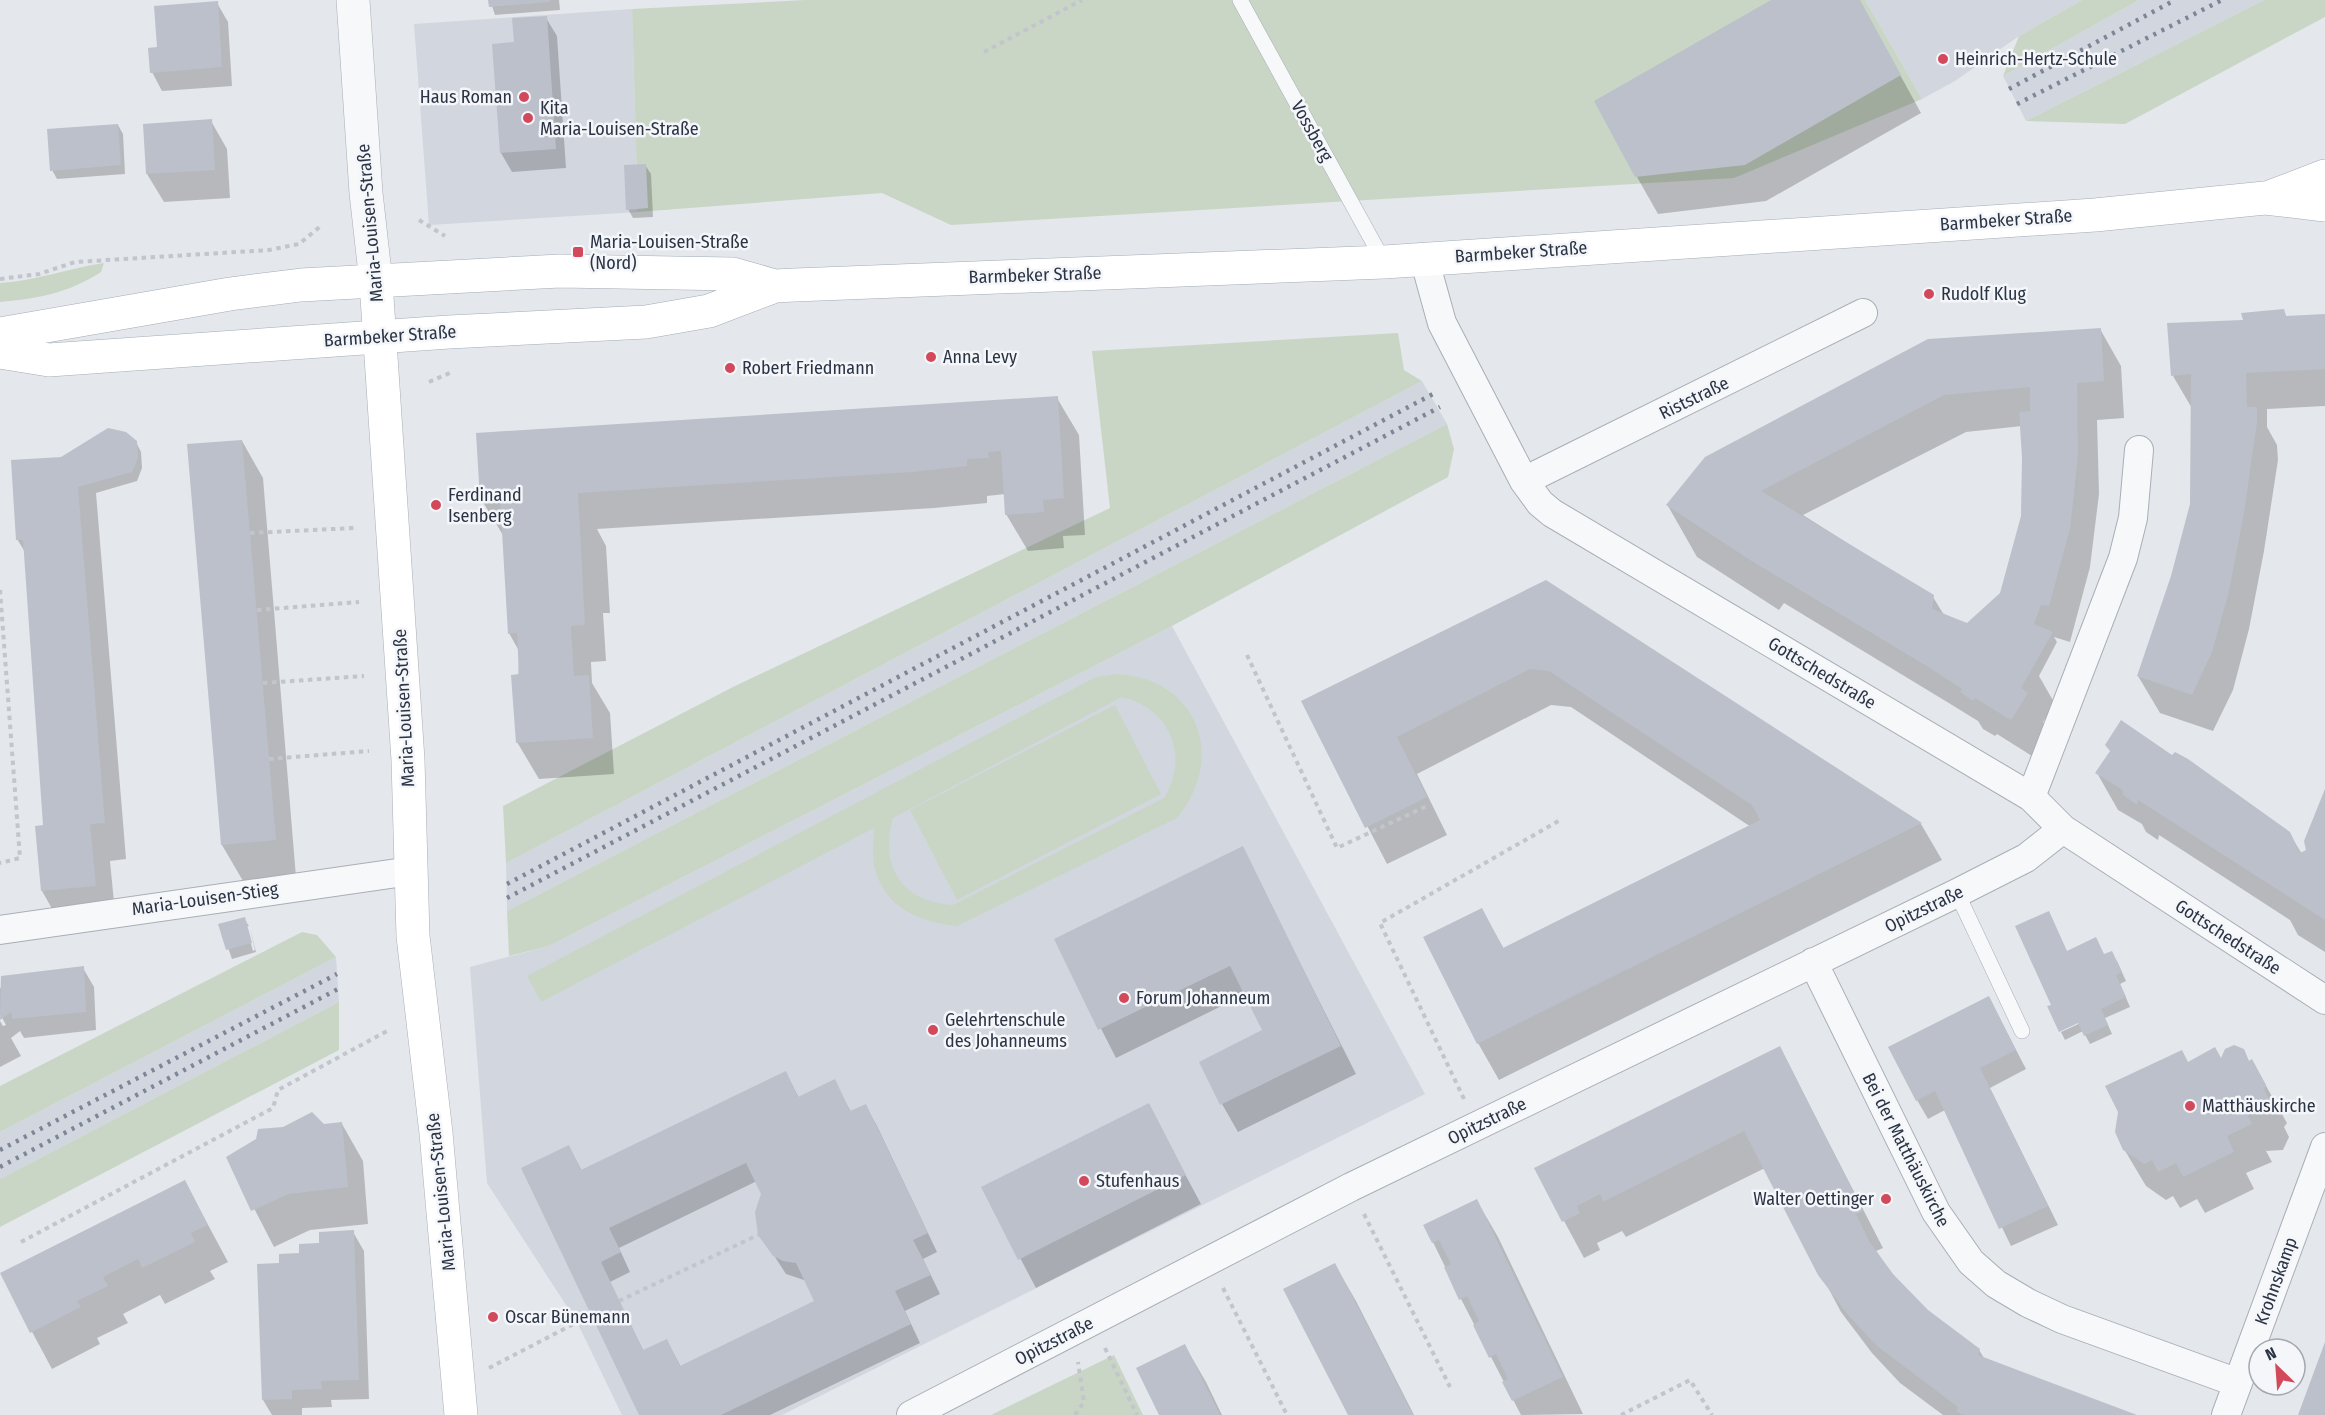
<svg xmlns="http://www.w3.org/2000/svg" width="2325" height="1415" font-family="'Fira Sans Condensed',sans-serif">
  <rect width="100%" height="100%" fill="#e4e7ec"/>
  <!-- built -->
  <path fill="#d2d6de" d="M1865 0H2082L2019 36 1955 81 1922 99Z
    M2139 0H2264L2026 121 2003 76Z
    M632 9 638 212 429 225 414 24Z
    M1422 381 1447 424 507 911 506 863Z
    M1172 626 1425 1094 782 1415H622L577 1322 487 1183 470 967 549 946Z
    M336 957 339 1002 0 1179V1132Z"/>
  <!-- green -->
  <path fill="#c9d6c5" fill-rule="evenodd" d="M805 0H1865L1922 99 1734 178 951 225 882 193 638 212 632 9Z
    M2082 0H2139L2003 76 2019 36Z
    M2264 0H2325V17L2125 124 2026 121Z
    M104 263 101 272C66 294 40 298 0 302V283C36 281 69 268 104 263Z
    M1398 333 1404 370 1422 381 506 863 503 806 733 687 1110 508 1092 351Z
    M1447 424 1454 449 1448 477 1172 626 549 946 509 956 507 911Z
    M1118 674C1198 679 1227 758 1177 818L957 926C920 922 886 909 875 869 871 855 874 841 874 828L541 1002 527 976 1096 677ZM1122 697C1170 708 1190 757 1164 798L953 905C902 902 879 867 893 818Z
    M1115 705 1161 794 957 900 910 810Z
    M302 932 317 935 336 957 0 1132V1086Z
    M339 1002V1050L0 1227V1179Z
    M1114 1355 1143 1415H991Z"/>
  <!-- shadow -->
  <path fill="#0003" fill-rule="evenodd" d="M490 0H559L560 10 495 15Z
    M1774 0H1859L1921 113 1766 201 1658 214 1637 177Z
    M217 3 228 22 232 86 162 91 152 72 159 48Z
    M546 18 557 36 566 168 512 172 501 153 516 43Z
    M211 121 227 149 230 198 164 202 147 174Z
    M118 125 123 134 125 174 57 179 52 170Z
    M645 165 651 174 653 217 633 218 628 209Z
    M2283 310 2287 318 2325 315V406L2267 409V427L2277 445 2278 460 2264 551 2249 629 2233 690 2213 731 2160 713 2138 676 2172 576 2192 504 2193 410 2173 376 2244 322Z
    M2100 329 2121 366 2124 418 2097 420 2099 494 2090 567 2070 642 2054 637 2057 642 2039 676 2055 704 2043 722 2048 730 2032 756 1997 734 1995 736 1983 729 1978 721 1952 705 1784 603 1779 610 1697 557 1668 506ZM2022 426V516L2001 593 1972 628 1944 615 1933 597 1803 515 1966 432Z
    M1057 398 1079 435 1085 535 1063 536 1064 548 1028 551 1006 514 1005 494 987 496V503L934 508 597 529 606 546 610 613H603L606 661 591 662 592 683 610 713 614 774 539 779 517 742 519 651 509 633 503 535 481 499Z
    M242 441 263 478 296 877 243 881 222 845Z
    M136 442 141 452 142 468 137 481 96 493 126 859 110 861 116 923 63 928 42 891 36 828 45 827 25 552 17 539 61 458Z
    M1546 581 1921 824 1942 860 1499 1080 1478 1043 1482 910 1504 949 1751 827 1571 707 1551 705 1417 774 1447 835 1387 864 1303 702Z
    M2097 773 2289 833 2302 854 2308 851 2325 790V952L2298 935 2290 920 2159 835 2158 840 2146 832 2142 824 2118 810Z
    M1242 848 1356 1074 1238 1132 1222 1104 1264 1031 1246 994 1116 1058 1056 940Z
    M244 919 249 926H246L253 951 255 950 250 928 256 952 232 959 220 925Z
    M2067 952 2104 955 2117 961 2126 981 2120 984 2130 1007 2105 1018 2112 1034 2090 1044 2083 1031 2065 1040 2061 1032 2085 1021 2053 1005Z
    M83 968 94 987 96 1030 24 1038 20 1031 11 1038 21 1056 0 1067V1021L3 1026 6 1025 0 1014V988Z
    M1999 1017 2026 1069 1990 1088 2058 1225 2011 1246 1945 1110 1928 1119 1917 1100Z
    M1780 1048 1883 1248 1876 1251 1892 1275 1928 1311 1979 1350 1984 1358 2133 1415H1943L1900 1383 1872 1353 1841 1312 1765 1168 1626 1237 1622 1231 1597 1243 1600 1250 1584 1258 1536 1169Z
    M2221 1060 2252 1061 2287 1123 2284 1127 2289 1137 2283 1150 2266 1151 2272 1162 2246 1173 2254 1189 2205 1213 2197 1199 2180 1208 2173 1196 2166 1200 2146 1186 2124 1149 2188 1064Z
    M786 1073 799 1098 834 1081 851 1112 865 1106 876 1124 937 1252 923 1259 940 1294 905 1311 920 1343 770 1415H641L569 1147 582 1171ZM757 1181 763 1194 760 1234 786 1274 807 1281 816 1302 681 1367 667 1341 644 1352 610 1282 630 1272 619 1248Z
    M1148 1105 1201 1204 1036 1288 983 1188Z
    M342 1124 363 1161 368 1224 310 1230 274 1247 228 1158 323 1125Z
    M185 1182 228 1262 210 1271 215 1279 165 1304 160 1295 123 1314 128 1323 97 1338 100 1344 52 1369 1 1274Z
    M1477 1201 1498 1237 1583 1414 1521 1415 1461 1299 1425 1226Z
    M353 1232 364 1251 369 1399 331 1400 332 1407 302 1408V1415H272L263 1400 259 1265 281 1264Z
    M1335 1265 1356 1301 1414 1415H1349Z
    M1185 1346 1206 1382 1222 1415H1160Z"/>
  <!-- building -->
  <path fill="#bbc0ca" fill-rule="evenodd" d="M488 0H550V2L489 7Z
    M1771 0H1860L1901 75 1745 165 1635 177 1594 101Z
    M218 1 222 67 150 73 148 48 157 47 154 6Z
    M547 16 556 149 500 153 492 44 514 42 512 18Z
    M212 119 215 170 146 174 143 124Z
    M118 124 121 165 50 171 47 129Z
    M646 164 648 208 626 210 624 165Z
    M2284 309 2286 316 2325 314V369L2246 373 2247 407H2257V422L2244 513 2229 591 2212 652 2192 695 2137 676 2171 576 2190 504 2191 374 2171 376 2167 323 2243 320 2241 313Z
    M2101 328 2104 381 2077 383 2078 456 2070 529 2049 606 2041 605 2034 624 2053 632 2021 688 2028 693 2011 720 1975 698 1973 701 1960 692 1962 689 1930 668 1750 560 1666 505 1705 457 1928 339ZM2030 387V411L2019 412 2022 457 2021 516 2000 593 1967 623 1932 609 1934 595 1761 491 1944 395Z
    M1058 396 1064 498 1043 500 1044 512 1005 515 1001 451 988 452 989 458 967 459V466L912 472 578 493 585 625 571 626 574 676 589 675 593 738 516 743 511 675 519 674 517 633 508 634 500 497 480 499 476 433Z
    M108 428 126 432 137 441 138 458 132 472 78 487 105 823 90 824 96 886 41 891 35 826 43 825 23 540H16L11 460 61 457Z
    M242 440 276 840 221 845 187 444Z
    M1546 580 1922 823 1477 1044 1423 937 1482 908 1503 948 1760 820 1752 805 1549 671 1530 669 1397 737 1427 797 1365 828 1301 701Z
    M2121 720 2172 755 2175 752 2188 759 2290 832 2300 853 2306 850 2304 841 2325 789V920L2138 800 2137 805 2123 795V790L2095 773 2110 751 2105 745Z
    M1243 846 1341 1046 1220 1105 1199 1062 1262 1030 1230 966 1098 1030 1054 939Z
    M2049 911 2067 951 2096 937 2104 954 2112 951 2122 972 2116 975 2126 997 2101 1009 2108 1025 2084 1036 2078 1023 2059 1032 2047 1006 2051 1005 2015 926Z
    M245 917 252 943 226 950 218 924Z
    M84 966 86 1012 12 1019 11 1012 0 1020 1 976Z
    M1989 996 2016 1050 1980 1068 2048 1206 1999 1229 1935 1091 1916 1101 1888 1047Z
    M2234 1045 2244 1049 2249 1061 2252 1059 2266 1085 2264 1089 2269 1099 2262 1113 2247 1114 2252 1124 2227 1136 2234 1152 2183 1177 2176 1163 2158 1172 2152 1160 2144 1164 2123 1150 2115 1132 2118 1112 2105 1086 2182 1050 2188 1062 2215 1047 2221 1058 2225 1049Z
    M1780 1046 1863 1211 1856 1214 1869 1241 1893 1274 1928 1310 1980 1349 1978 1355 2137 1415H1965L1956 1412 1958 1407 1877 1346 1849 1316 1818 1275 1744 1131 1603 1202 1600 1194 1577 1206 1580 1213 1562 1222 1534 1168Z
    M786 1071 798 1097 835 1079 850 1111 866 1104 928 1233 913 1240 931 1275 895 1291 911 1324 721 1415H639L521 1168 569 1145 581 1170ZM746 1163 761 1194 755 1212 758 1235 773 1256 783 1261 796 1263 814 1301 680 1366 667 1339 643 1350 601 1262 621 1252 609 1228Z
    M1149 1103 1186 1175 1018 1260 981 1187Z
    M312 1112 324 1124 342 1122 348 1187 289 1194 251 1211 226 1157 256 1139 258 1129 283 1127Z
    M185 1180 208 1225 191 1233 195 1242 142 1268 138 1259 103 1277 108 1286 77 1301 81 1307 30 1333 0 1273Z
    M1477 1199 1563 1377 1512 1401 1502 1382 1508 1379 1496 1354 1489 1358 1473 1325 1479 1321 1467 1296 1459 1300 1444 1267 1451 1264 1439 1240 1432 1243 1423 1225Z
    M354 1230 359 1380 321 1381 322 1389 292 1390V1399L262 1400 257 1264 279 1263V1254L299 1253V1244L319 1243V1232Z
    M1335 1263 1363 1317 1413 1415H1348L1283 1289Z
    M2325 1342V1415H2298Z
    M1185 1344 1220 1415H1159L1136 1368Z"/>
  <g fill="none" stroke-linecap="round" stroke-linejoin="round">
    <!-- service casing -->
    <g stroke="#a9aeb7" stroke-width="16">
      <path id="service" d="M1240 0 1384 262
        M1957 893 2022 1031"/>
    </g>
    <!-- minor casing -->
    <g stroke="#a9aeb7" stroke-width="30">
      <path id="minor" d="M1424 258 1442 323 1524 481 1540 503 1552 513 2031 797 2063 829 2325 1000
        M1524 481 1863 313
        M2031 797 2123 558 2133 518 2139 450
        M0 930 411 871
        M1813 962 1936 1212 1971 1262 1996 1284 2028 1303 2062 1319 2238 1383
        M911 1415 1351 1187 1957 893 2026 858 2063 829
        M2226 1415 2325 1147"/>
    </g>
    <!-- tertiary casing -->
    <g stroke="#a9aeb7" stroke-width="34">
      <path id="tertiary" d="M353 0 366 193 376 282"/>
    </g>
    <!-- secondary casing -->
    <g stroke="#a9aeb7" stroke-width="34">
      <path id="secondary" d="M376 282 408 760 413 936 436 1133 461 1415"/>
    </g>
    <!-- primary casing -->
    <g stroke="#a3abb8" stroke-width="34">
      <path id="primary" d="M2270 197 2325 176
        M0 334 230 294 301 285 560 271 733 274 775 286
        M0 352 49 360 449 332 646 322 709 311 775 286 795 285 1384 262 2095 215 2265 198 2325 205"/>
    </g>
    <!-- path -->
    <path stroke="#c2c5cb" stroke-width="4" stroke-dasharray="4.5 4.5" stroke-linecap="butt" d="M984 52 1082 0
      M419 220 445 236
      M0 279 39 274 75 262 269 250 299 244 322 225
      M429 382 452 372
      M250 533 354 528
      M0 590 20 858 0 863
      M257 610 359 602
      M1247 655 1337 848 1429 805
      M263 683 364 676
      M269 759 369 751
      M1464 1099 1380 923 1562 819
      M1364 1214 1450 1387
      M21 1242 273 1108 278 1090 389 1030
      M1223 1288 1287 1415
      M619 1301 758 1235
      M1105 1348 1137 1415
      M489 1368 591 1315
      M1075 1415 1084 1402 1078 1362
      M1621 1415 1690 1380 1712 1415"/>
    <!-- service -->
    <use href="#service" stroke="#f7f8fa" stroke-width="15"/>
    <!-- minor -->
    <use href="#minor" stroke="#f7f8fa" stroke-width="28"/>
    <!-- tertiary -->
    <use href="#tertiary" stroke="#f7f8fa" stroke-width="33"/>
    <!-- secondary -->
    <use href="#secondary" stroke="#fff" stroke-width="33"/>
    <!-- primary -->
    <use href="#primary" stroke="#fff" stroke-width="33"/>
    <!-- rail -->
    <path stroke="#7d8696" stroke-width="4.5" stroke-dasharray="3 6" stroke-linecap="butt" d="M2009 89 2175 0
      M2017 104 2222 0
      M507 884 1433 394
      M507 898 1440 407
      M0 1150 337 974
      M0 1167 338 989"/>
  </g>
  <!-- markers -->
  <g fill="#d1495b" stroke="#f4f6f9" stroke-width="2">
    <circle cx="1943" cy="59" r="6"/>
    <circle cx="524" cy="97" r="6"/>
    <circle cx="528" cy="118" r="6"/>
    <rect x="572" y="246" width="12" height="12" rx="3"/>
    <circle cx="1929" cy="294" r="6"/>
    <circle cx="931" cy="357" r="6"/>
    <circle cx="730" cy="368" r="6"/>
    <circle cx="436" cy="505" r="6"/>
    <circle cx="1124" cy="998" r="6"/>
    <circle cx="933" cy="1030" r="6"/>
    <circle cx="2190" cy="1106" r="6"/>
    <circle cx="1084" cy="1181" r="6"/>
    <circle cx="1886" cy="1199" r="6"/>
    <circle cx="493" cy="1317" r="6"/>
  </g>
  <g text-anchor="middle" stroke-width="5" stroke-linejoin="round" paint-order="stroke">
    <!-- poi labels -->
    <g font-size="18" fill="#2b3445" stroke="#f4f6f9" text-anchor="start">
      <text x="1955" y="65">Heinrich-Hertz-Schule</text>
      <text x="512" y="103" text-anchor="end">Haus Roman</text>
      <text x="540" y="114">Kita<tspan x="540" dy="21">Maria-Louisen-Straße</tspan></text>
      <text x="590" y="248">Maria-Louisen-Straße<tspan x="590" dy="21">(Nord)</tspan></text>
      <text x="1941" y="300">Rudolf Klug</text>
      <text x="943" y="363">Anna Levy</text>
      <text x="742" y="374">Robert Friedmann</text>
      <text x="448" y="501">Ferdinand<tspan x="448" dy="21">Isenberg</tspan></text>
      <text x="1136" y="1004">Forum Johanneum</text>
      <text x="945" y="1026">Gelehrtenschule<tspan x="945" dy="21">des Johanneums</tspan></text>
      <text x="2202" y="1112">Matthäuskirche</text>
      <text x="1096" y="1187">Stufenhaus</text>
      <text x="1874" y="1205" text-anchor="end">Walter Oettinger</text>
      <text x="505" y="1323">Oscar Bünemann</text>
    </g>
    <!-- street labels -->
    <g font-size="18" fill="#2b3445" stroke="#f4f6f9">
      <text transform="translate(1312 131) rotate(61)" y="6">Vossberg</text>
      <text transform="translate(2006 220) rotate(-4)" y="6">Barmbeker Straße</text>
      <text transform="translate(370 223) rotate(-95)" y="6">Maria-Louisen-Straße</text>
      <text transform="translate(1521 252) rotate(-4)" y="6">Barmbeker Straße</text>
      <text transform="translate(1035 275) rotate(-2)" y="6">Barmbeker Straße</text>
      <text transform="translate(390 336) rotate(-4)" y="6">Barmbeker Straße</text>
      <text transform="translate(1694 398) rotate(-26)" y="6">Riststraße</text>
      <text transform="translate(1822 673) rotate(31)" y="6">Gottschedstraße</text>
      <text transform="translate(404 708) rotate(-93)" y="6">Maria-Louisen-Straße</text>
      <text transform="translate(205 899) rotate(-8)" y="6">Maria-Louisen-Stieg</text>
      <text transform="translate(1924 909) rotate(-26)" y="6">Opitzstraße</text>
      <text transform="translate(2228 937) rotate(33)" y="6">Gottschedstraße</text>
      <text transform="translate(1487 1121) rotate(-26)" y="6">Opitzstraße</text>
      <text transform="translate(1906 1150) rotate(63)" y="6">Bei der Matthäuskirche</text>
      <text transform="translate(441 1192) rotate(-96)" y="6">Maria-Louisen-Straße</text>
      <text transform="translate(2276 1281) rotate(-70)" y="6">Krohnskamp</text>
      <text transform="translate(1054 1341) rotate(-27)" y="6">Opitzstraße</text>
    </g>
  </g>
  <!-- north arrow -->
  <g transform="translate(2277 1367) rotate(335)"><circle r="28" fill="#f4f6f9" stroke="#a4a8b1" stroke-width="1.5"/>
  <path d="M0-4.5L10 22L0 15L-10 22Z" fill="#d1495b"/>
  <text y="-9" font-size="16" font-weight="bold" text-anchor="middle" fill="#2b3445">N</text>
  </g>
</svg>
